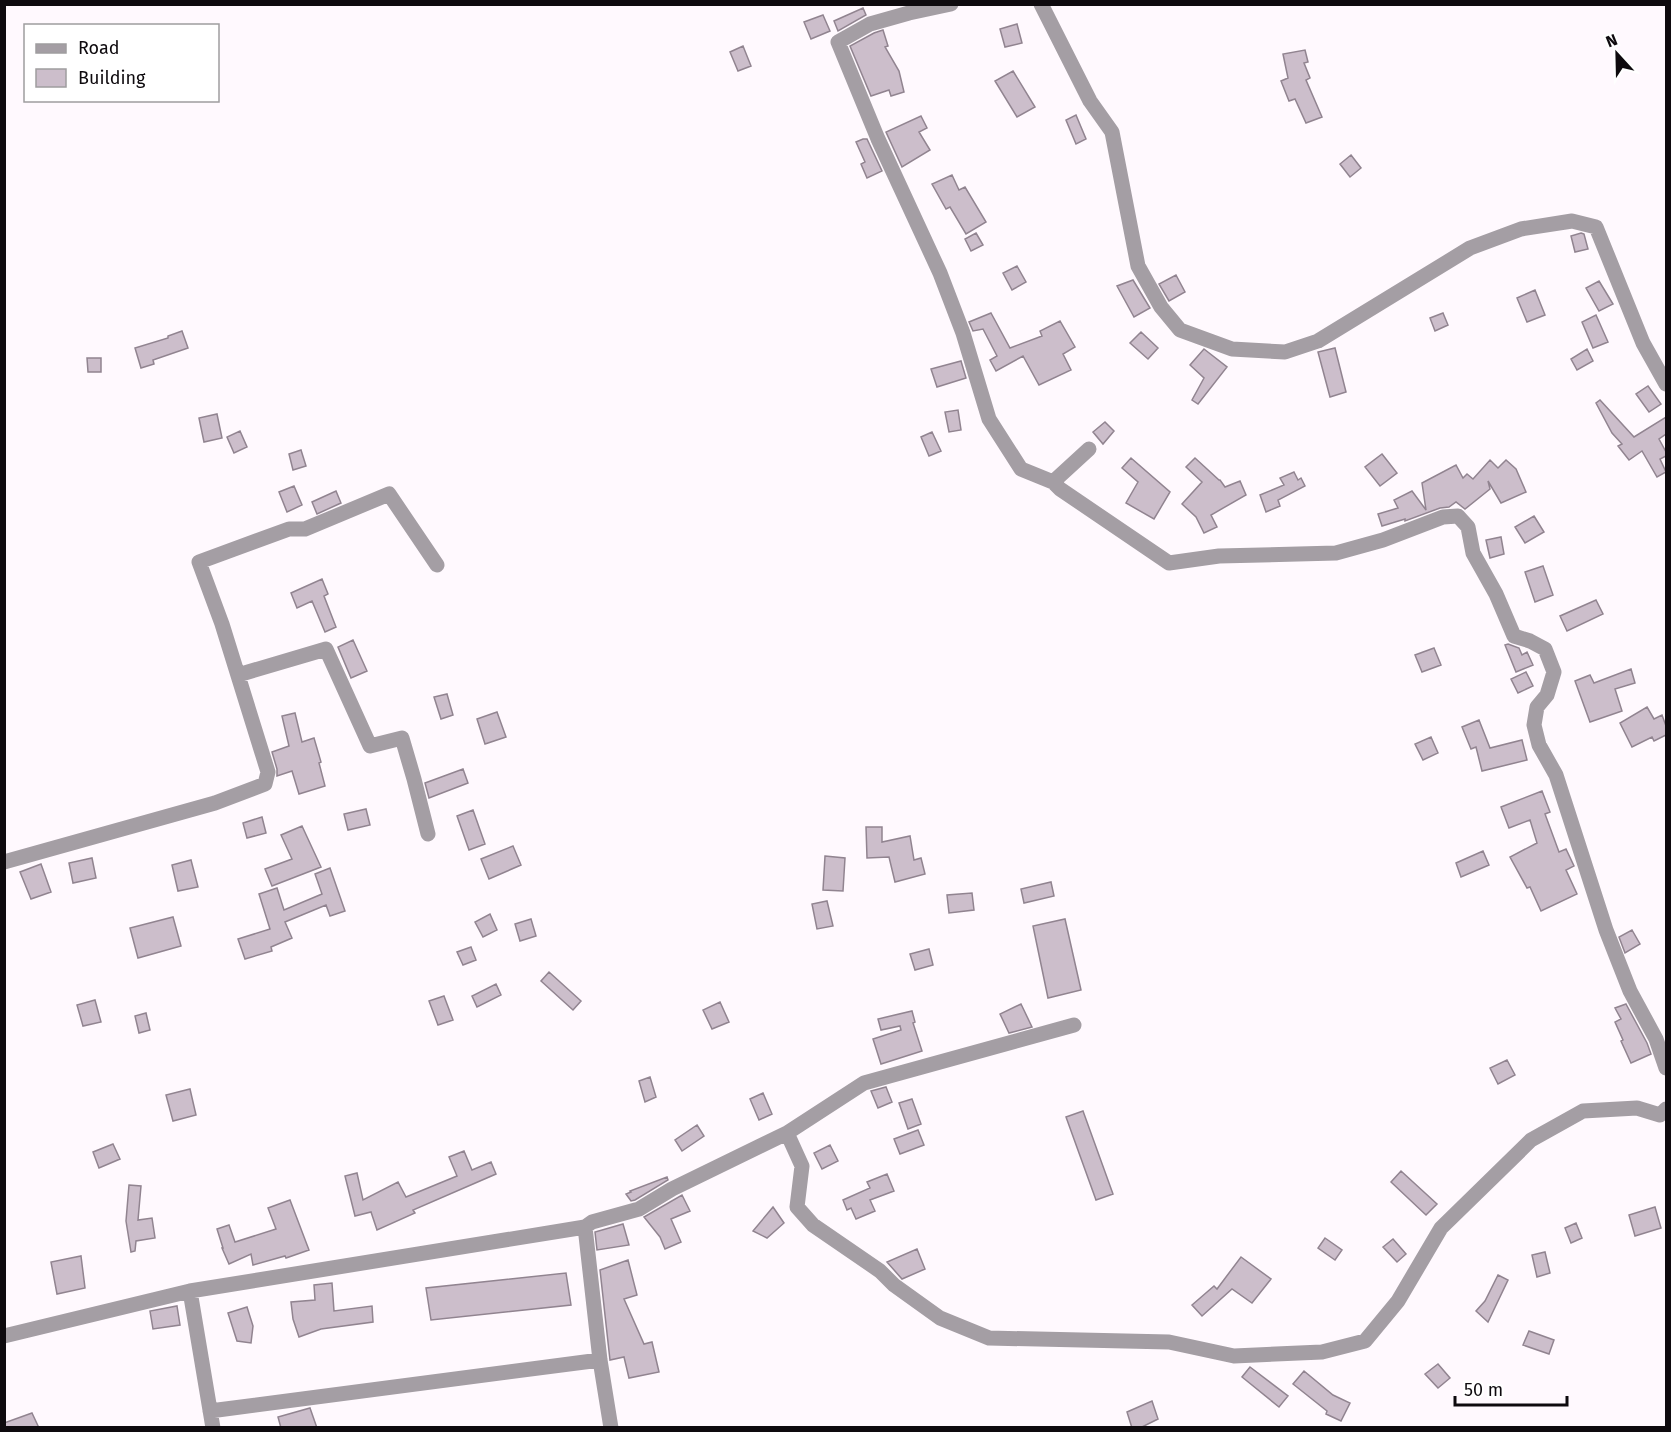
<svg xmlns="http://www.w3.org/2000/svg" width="1671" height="1432" font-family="'Fira Sans',sans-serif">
  <rect width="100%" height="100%" fill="#fff9fe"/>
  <!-- building -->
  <path fill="#ccbecb" stroke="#918490" stroke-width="1.5" d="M863 8 866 15 838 31 834 21Z
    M823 15 830 31 811 39 804 22Z
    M1017 24 1022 43 1005 47 1000 29Z
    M883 30 888 46 885 47 899 71 904 92 891 96 889 90 871 96 850 46 874 33Z
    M743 46 751 66 738 71 730 52Z
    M1305 50 1308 62 1304 63 1310 78 1306 80 1322 117 1306 123 1295 99 1289 101 1281 81 1288 78 1283 54Z
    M1013 71 1035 107 1017 117 995 81Z
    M1076 115 1086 139 1076 144 1066 120Z
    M921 116 927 128 919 132 930 150 902 167 886 132Z
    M863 139H867L882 171 867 178 861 164 865 162 856 142Z
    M1351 155 1361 168 1350 177 1340 164Z
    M952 175 959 190 965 187 986 222 966 234 950 207 946 209 932 184Z
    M976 233 983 245 971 251 965 239Z
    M1581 233 1584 234 1588 249 1575 252 1571 236Z
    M1017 266 1026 282 1012 290 1003 273Z
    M1176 275 1185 292 1169 301 1159 284Z
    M1133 280 1150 308 1134 317 1117 286Z
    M1599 281 1613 304 1599 311 1586 288Z
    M1535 290 1545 315 1527 322 1517 298Z
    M991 313 1010 348 1042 336 1040 331 1060 321 1075 347 1063 354 1071 370 1039 385 1023 356 996 371 990 360 997 356 983 329 973 331 969 322Z
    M1443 313 1448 325 1435 331 1430 318Z
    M1596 315 1608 342 1593 348 1582 322Z
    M182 331 188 348 153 360 154 364 141 368 135 348 168 338V336Z
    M1141 332 1158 348 1148 359 1130 343Z
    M1335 348 1346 392 1330 397 1318 352Z
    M1204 349 1227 367 1198 404 1192 400 1204 378 1190 365Z
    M1587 349 1593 361 1577 370 1571 359Z
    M87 358H101V372H88Z
    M961 361 966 378 937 387 931 369Z
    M1648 386 1661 404 1649 412 1636 394Z
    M1600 400 1634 437 1666 417V434L1659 439 1666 452V456L1660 459 1666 472 1657 477 1642 451 1629 460 1618 446 1622 444 1612 433 1596 403Z
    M958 410 961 430 949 432 945 412Z
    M217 414 222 438 204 442 199 418Z
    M1105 422 1114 431 1103 444 1093 432Z
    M240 431 247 447 234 453 227 437Z
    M932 432 941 451 929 456 921 437Z
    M301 450 306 466 293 470 289 454Z
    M1382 454 1397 473 1380 486 1365 467Z
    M1131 458 1170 492 1154 519 1126 503 1138 482 1122 468Z
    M1195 458 1219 480H1220L1225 487 1240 481 1246 495 1211 515 1217 527 1204 533 1196 517 1182 504 1202 482 1186 467Z
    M1490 460 1498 468 1506 460 1516 469 1526 492 1501 503 1488 481 1490 489 1465 509 1456 502 1449 507 1440 508 1405 521V519L1382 526 1378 514 1398 508 1394 500 1412 491 1426 510 1422 483 1456 465 1463 478 1467 474 1473 479Z
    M1294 472 1298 480 1301 478 1305 486 1278 500 1280 506 1266 512 1260 495 1284 485 1280 478Z
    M294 486 302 505 287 512 279 492Z
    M336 491 341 503 317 514 312 502Z
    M1534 516 1544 532 1525 543 1515 527Z
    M1501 537 1504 554 1490 558 1486 540Z
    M1543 566 1553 595 1535 602 1525 572Z
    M322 579 328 594 324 596 336 627 325 632 312 601 297 608 291 593Z
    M1596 600 1603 614 1567 631 1560 616Z
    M353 640 367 671 351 678 338 647Z
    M1508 644 1519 648 1522 655 1527 652 1533 665 1516 672 1505 645Z
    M1434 648 1441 665 1422 672 1415 655Z
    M1631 669 1635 683 1615 689 1622 711 1590 722 1575 681 1590 675 1594 683Z
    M1526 672 1533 686 1518 693 1511 679Z
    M447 694 453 715 441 719 434 697Z
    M1647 707 1654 719 1662 715 1666 726V735L1654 741 1652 737 1632 747 1620 723Z
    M497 712 506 737 485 744 477 719Z
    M295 713 302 742 314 738 321 762 319 763 325 786 299 794 292 771 277 776V769L272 752 289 746 282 716Z
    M1479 720 1490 748 1522 740 1527 760 1482 771 1476 747 1471 749 1462 727Z
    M1431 737 1438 753 1423 760 1415 744Z
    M463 769 468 783 429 798 425 783Z
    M1542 791 1550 812 1545 814 1559 852 1566 849 1574 866 1566 870 1577 894 1541 911 1530 887 1527 888 1510 857 1537 843 1530 820 1509 828 1501 807Z
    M366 809 370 825 348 830 344 814Z
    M473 810 485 844 469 850 457 816Z
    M262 817 266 833 247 838 243 823Z
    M302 826 321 867 272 886 265 869 292 859 281 835Z
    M866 827H882V842L910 836 914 860 921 858 925 874 895 882 889 857 867 858Z
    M513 846 521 865 489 879 481 859Z
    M1483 851 1489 865 1461 877 1456 863Z
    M825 856 845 858 843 891 823 890Z
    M92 858 96 878 73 883 69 863Z
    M191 860 198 887 178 891 172 865Z
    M41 864 51 892 31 899 20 872Z
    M330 868 345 911 330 916 326 905 285 922 292 938 271 947 272 951 245 959 238 939 270 929 259 894 277 888 284 910 322 894 315 874Z
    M1051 882 1054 896 1024 903 1021 889Z
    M972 893 974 910 949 913 947 895Z
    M827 901 833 926 817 929 812 904Z
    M490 914 497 930 483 937 475 922Z
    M173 917 181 946 138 958 130 928Z
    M531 919 536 936 520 941 515 924Z
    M1065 919 1081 990 1048 998 1033 926Z
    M1632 930 1640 944 1625 953 1619 937Z
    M471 947 476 960 463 965 457 952Z
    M929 949 933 965 915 970 910 954Z
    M549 972 581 1001 573 1010 541 981Z
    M496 984 501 995 477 1007 472 996Z
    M444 996 453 1020 438 1025 429 1001Z
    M95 1000 101 1022 83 1026 77 1005Z
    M720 1002 729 1022 712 1029 703 1010Z
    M1021 1004 1032 1027 1009 1033 1000 1014Z
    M1626 1004 1647 1043 1651 1054 1631 1063 1621 1041 1623 1040 1615 1022 1621 1019 1615 1008Z
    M912 1011 915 1022 913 1023 922 1051 881 1064 873 1039 901 1030 900 1026 881 1030 878 1019Z
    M146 1013 150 1030 139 1033 135 1016Z
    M1507 1060 1515 1075 1498 1084 1490 1068Z
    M650 1077 656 1097 645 1102 639 1081Z
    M886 1087 892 1102 878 1108 871 1091Z
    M190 1089 196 1115 173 1121 166 1095Z
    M763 1093 772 1114 759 1120 750 1099Z
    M912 1099 921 1124 908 1129 899 1103Z
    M1083 1111 1113 1194 1096 1200 1066 1117Z
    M697 1125 704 1136 682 1151 675 1140Z
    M918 1130 924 1145 900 1154 894 1139Z
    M113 1144 120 1159 99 1168 93 1152Z
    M830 1145 838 1161 822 1169 814 1153Z
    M464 1151 472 1170 491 1162 496 1174 413 1210 415 1213 377 1230 371 1212 355 1216 345 1176 357 1173 363 1200 398 1182 406 1197 457 1176 449 1157Z
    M1401 1171 1437 1204 1426 1215 1391 1182Z
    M887 1174 894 1191 870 1200 875 1211 856 1219 851 1208 847 1210 843 1200 870 1188 867 1182Z
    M667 1177 668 1180 635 1200 631 1201 626 1194 631 1192 630 1191Z
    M129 1185 141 1186 138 1220 152 1218 155 1238 136 1241 135 1251 131 1252 126 1221Z
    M682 1195 690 1211 671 1219 681 1242 665 1249 660 1237 644 1217Z
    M290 1200 309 1250 286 1258 285 1256 253 1265 251 1254 229 1264 222 1248H223L217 1229 229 1225 235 1242 276 1229 268 1208Z
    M773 1207 784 1223 767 1238 753 1231Z
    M1655 1207 1661 1228 1635 1236 1629 1215Z
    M1576 1223 1582 1238 1571 1243 1565 1228Z
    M623 1224 629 1245 597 1250 595 1232Z
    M1325 1238 1342 1250 1335 1260 1318 1248Z
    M1393 1239 1406 1254 1397 1262 1383 1247Z
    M917 1249 925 1269 902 1279 887 1262Z
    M1545 1252 1550 1273 1537 1277 1532 1255Z
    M81 1256 85 1288 57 1294 51 1262Z
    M1241 1257 1271 1279 1252 1303 1232 1289 1202 1316 1192 1305 1214 1286 1217 1289Z
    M628 1260 637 1295 624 1299 644 1344 652 1342 659 1372 629 1378 624 1357 610 1360 600 1270Z
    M566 1273 571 1305 431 1320 426 1288Z
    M1498 1275 1508 1280 1488 1322 1476 1311 1485 1301Z
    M332 1283 334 1311 372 1306 373 1322 321 1329 299 1337 293 1319 291 1302 315 1300 314 1285Z
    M177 1306 180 1325 153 1329 150 1311Z
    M247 1307 253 1326 251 1343 237 1341 228 1313Z
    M1529 1331 1554 1340 1549 1354 1523 1345Z
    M1438 1364 1450 1378 1438 1388 1425 1374Z
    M1250 1367 1288 1396 1279 1407 1242 1377Z
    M1304 1371 1333 1395 1350 1403 1341 1421 1326 1414 1327 1411 1293 1384Z
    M1152 1401 1158 1419 1140 1428H1132L1127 1412Z
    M310 1408 317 1428H281L278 1417Z
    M32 1413 39 1428H4V1423Z"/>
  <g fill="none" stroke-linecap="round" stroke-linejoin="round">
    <!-- street -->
    <path stroke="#a49ea4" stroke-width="15" d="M951 4 909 13 870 24 838 42 878 139 940 273 963 333 989 419 1021 469 1053 482
      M1041 4 1090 101 1112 132 1138 266 1161 307 1180 330 1232 349 1285 352 1318 341 1470 248 1521 229 1572 221 1596 227 1643 343 1666 384
      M1089 449 1053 482 1060 489 1169 563 1219 556 1336 553 1383 540 1443 517 1458 516 1468 527 1473 553 1496 594 1514 636 1530 641 1545 649 1554 672 1547 695 1537 707 1534 725 1539 745 1556 775 1606 930 1630 991 1656 1039 1666 1068
      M238 675 326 649 370 746 402 738 414 779 428 834
      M4 862 215 803 265 784 268 772 222 624 199 562 289 529H305L389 494 437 565
      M787 1133 802 1166 797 1207 813 1225 880 1271 894 1285 940 1318 989 1338 1169 1342 1234 1356 1322 1352 1365 1341 1398 1301 1441 1228 1531 1140 1583 1111 1637 1108 1660 1115 1666 1109
      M585 1227 592 1222 639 1209 672 1189 787 1133 864 1083 1074 1025
      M190 1291 213 1428
      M4 1336 190 1291 585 1227 600 1360 611 1428
      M210 1411 600 1360"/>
  </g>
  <!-- border -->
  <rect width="1671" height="1432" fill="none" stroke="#0e0a0e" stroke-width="12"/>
  <!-- legend -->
  <rect x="24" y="24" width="195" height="78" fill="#ffffff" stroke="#9f9d9f" stroke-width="1.5"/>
  <rect x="36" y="44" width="30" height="9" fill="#a49ea4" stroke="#9f9d9f" stroke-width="1.5"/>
  <text x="78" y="54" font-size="18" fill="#0e0a0e">Road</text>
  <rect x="36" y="69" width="30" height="18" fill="#ccbecb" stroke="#9f9d9f" stroke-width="1.5"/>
  <text x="78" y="84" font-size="18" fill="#0e0a0e">Building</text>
  <!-- north arrow -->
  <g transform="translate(1617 54) rotate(338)" stroke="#ffffff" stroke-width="4.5" paint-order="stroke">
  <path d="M0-4.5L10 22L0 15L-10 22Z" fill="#0e0a0e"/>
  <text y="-9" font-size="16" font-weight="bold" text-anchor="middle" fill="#0e0a0e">N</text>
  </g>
  <!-- scale -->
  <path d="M1455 1396v9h112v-9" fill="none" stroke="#0e0a0e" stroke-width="3"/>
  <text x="1464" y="1396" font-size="18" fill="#0e0a0e" stroke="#ffffff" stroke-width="4.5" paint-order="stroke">50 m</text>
</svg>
